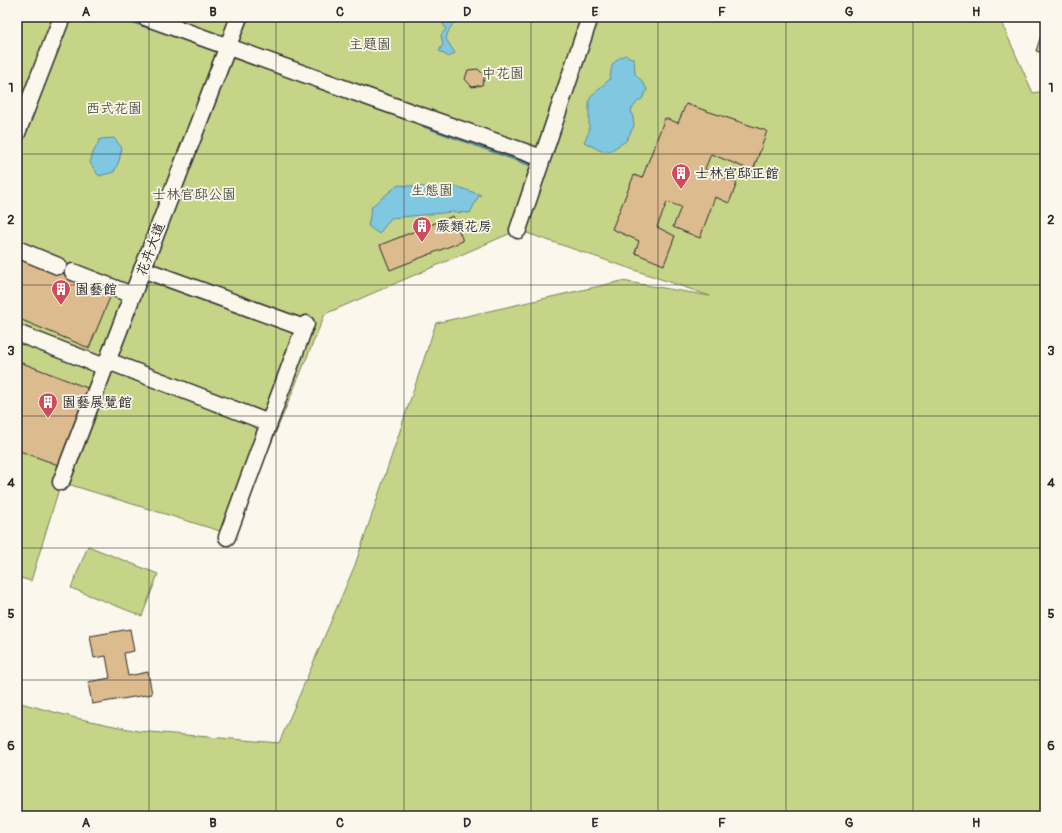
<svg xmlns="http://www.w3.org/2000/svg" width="1062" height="833" font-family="Pangolin,'LXGW WenKai TC',sans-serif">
  <rect width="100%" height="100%" fill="#fbf7ec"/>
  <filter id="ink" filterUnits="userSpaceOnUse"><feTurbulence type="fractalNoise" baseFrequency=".025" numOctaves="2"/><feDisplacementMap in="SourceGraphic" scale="8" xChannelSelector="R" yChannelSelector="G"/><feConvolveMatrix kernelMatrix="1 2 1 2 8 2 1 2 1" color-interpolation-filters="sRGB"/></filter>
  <g filter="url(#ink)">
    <!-- green -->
    <path fill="#c6d488" stroke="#78805a" d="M17 17H999L1033 93 1045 91V816H17V702L76 718 138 731 279 743 355 565 436 323 622 281 710 296 518 230 325 314 233 535 61 482 31 581 17 577Z
      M88 546 158 574 142 616 71 588Z"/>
    <!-- water -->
    <path fill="#80c8e1" stroke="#5e8998" d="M444 17H460C452 23 448 30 446 39L455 53 449 57 439 51 443 44 441 35 446 29 442 22Z
      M625 55 634 59 635 74 641 80 647 89 646 92 642 99 638 101 631 110 633 118 634 126 626 141 610 151H601L584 142 589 132V101L592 95 610 79C612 63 611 63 625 55Z
      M114 138 122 148 119 161 114 172 99 176 90 163 93 153 100 139Z
      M398 185 438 188 455 186 481 195 478 197 470 213 452 212 391 218 379 234 368 226 372 206Z"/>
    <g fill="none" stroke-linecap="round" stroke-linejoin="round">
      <!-- stream -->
      <path stroke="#5e8998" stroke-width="6" d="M122 17 149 26
        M425 125 532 164"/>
    </g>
    <!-- building -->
    <path fill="#dcbb8e" stroke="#2b2b2b" d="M1045 23V54L1036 51Z
      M478 69 485 76 482 85 472 87 465 79 468 70Z
      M686 104 767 131 753 171 711 154 705 169 737 183 729 203 715 197 700 238 673 227 681 207 667 202 657 227 675 236 664 265 635 253 639 241 612 229 634 175 642 178 665 118 678 123Z
      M453 216 463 241 390 270 380 245Z
      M17 257 60 261 75 267 111 295 89 348 17 318Z
      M17 361 90 389 61 466 17 450Z
      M130 629 134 651 124 653 128 676 148 672 152 694 92 704 88 682 110 678 106 656 94 658 90 636Z"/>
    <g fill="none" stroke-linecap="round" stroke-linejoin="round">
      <!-- pedestrian casing -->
      <g stroke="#2b2b2b" stroke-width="19">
        <path id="pedestrian" d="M145 17 385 103 542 158
          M17 133 62 17
          M518 230 590 17
          M17 249 58 266
          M142 269 304 328 306 324
          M73 272 132 295
          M17 333 105 367
          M108 361 269 423
          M61 482 239 17
          M227 537 304 328"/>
      </g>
      <!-- pedestrian -->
      <use href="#pedestrian" stroke="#fbf7ec" stroke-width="16"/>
    </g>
  </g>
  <!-- grid -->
  <path fill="none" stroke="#2b2b2b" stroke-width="1" stroke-opacity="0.55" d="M149 17V816M276 17V816M404 17V816M531 17V816M658 17V816M786 17V816M913 17V816M17 154H1045M17 285H1045M17 416H1045M17 548H1045M17 680H1045"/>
  <!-- icons -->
  <defs>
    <g id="building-pin" transform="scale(1)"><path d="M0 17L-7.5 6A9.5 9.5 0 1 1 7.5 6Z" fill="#d1495b" stroke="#fbf7ec"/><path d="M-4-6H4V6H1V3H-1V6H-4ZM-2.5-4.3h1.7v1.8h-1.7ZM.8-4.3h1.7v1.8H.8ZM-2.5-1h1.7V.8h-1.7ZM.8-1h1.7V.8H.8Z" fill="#fff"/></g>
  </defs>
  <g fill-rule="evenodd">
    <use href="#building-pin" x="681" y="173"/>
    <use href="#building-pin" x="422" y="226"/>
    <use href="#building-pin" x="61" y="289"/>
    <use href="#building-pin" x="48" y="402"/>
  </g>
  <g text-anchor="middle" stroke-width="3.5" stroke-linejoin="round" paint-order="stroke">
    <!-- park labels -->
    <g font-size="14" fill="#525542" stroke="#fbf7ec">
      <text x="370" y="49">主題園</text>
      <text x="503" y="78">中花園</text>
      <text x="114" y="113">西式花園</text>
      <text x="432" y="195">生態園</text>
      <text x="194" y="199">士林官邸公園</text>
    </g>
    <!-- poi labels -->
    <g font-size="14" fill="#2b2b2b" stroke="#fbf7ec" text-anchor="start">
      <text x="695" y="178">士林官邸正館</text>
      <text x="436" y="231">蕨類花房</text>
      <text x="75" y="294">園藝館</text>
      <text x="62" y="407">園藝展覽館</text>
    </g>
    <!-- street labels -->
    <g font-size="14" fill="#2b2b2b" stroke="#fbf7ec">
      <text transform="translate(150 249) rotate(-69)" y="5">花卉大道</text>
    </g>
  </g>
  <!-- margin -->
  <rect width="1062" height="833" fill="none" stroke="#fbf7ec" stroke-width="44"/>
  <rect x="22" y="22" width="1018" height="789" fill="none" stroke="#2b2b2b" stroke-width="1.5"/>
  <g font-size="13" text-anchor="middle" font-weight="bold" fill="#2b2b2b">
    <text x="86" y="16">A</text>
    <text x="213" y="16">B</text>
    <text x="340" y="16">C</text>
    <text x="467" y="16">D</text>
    <text x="595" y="16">E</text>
    <text x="722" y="16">F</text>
    <text x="849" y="16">G</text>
    <text x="976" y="16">H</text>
    <text x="11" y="92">1</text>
    <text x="1051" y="92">1</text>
    <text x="11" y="224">2</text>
    <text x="1051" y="224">2</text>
    <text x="11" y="355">3</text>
    <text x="1051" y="355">3</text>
    <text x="11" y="487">4</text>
    <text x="1051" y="487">4</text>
    <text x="11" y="618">5</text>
    <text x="1051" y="618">5</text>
    <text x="11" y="750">6</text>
    <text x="1051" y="750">6</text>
    <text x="86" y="827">A</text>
    <text x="213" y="827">B</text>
    <text x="340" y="827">C</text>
    <text x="467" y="827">D</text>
    <text x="595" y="827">E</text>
    <text x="722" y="827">F</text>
    <text x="849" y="827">G</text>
    <text x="976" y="827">H</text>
  </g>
</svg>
